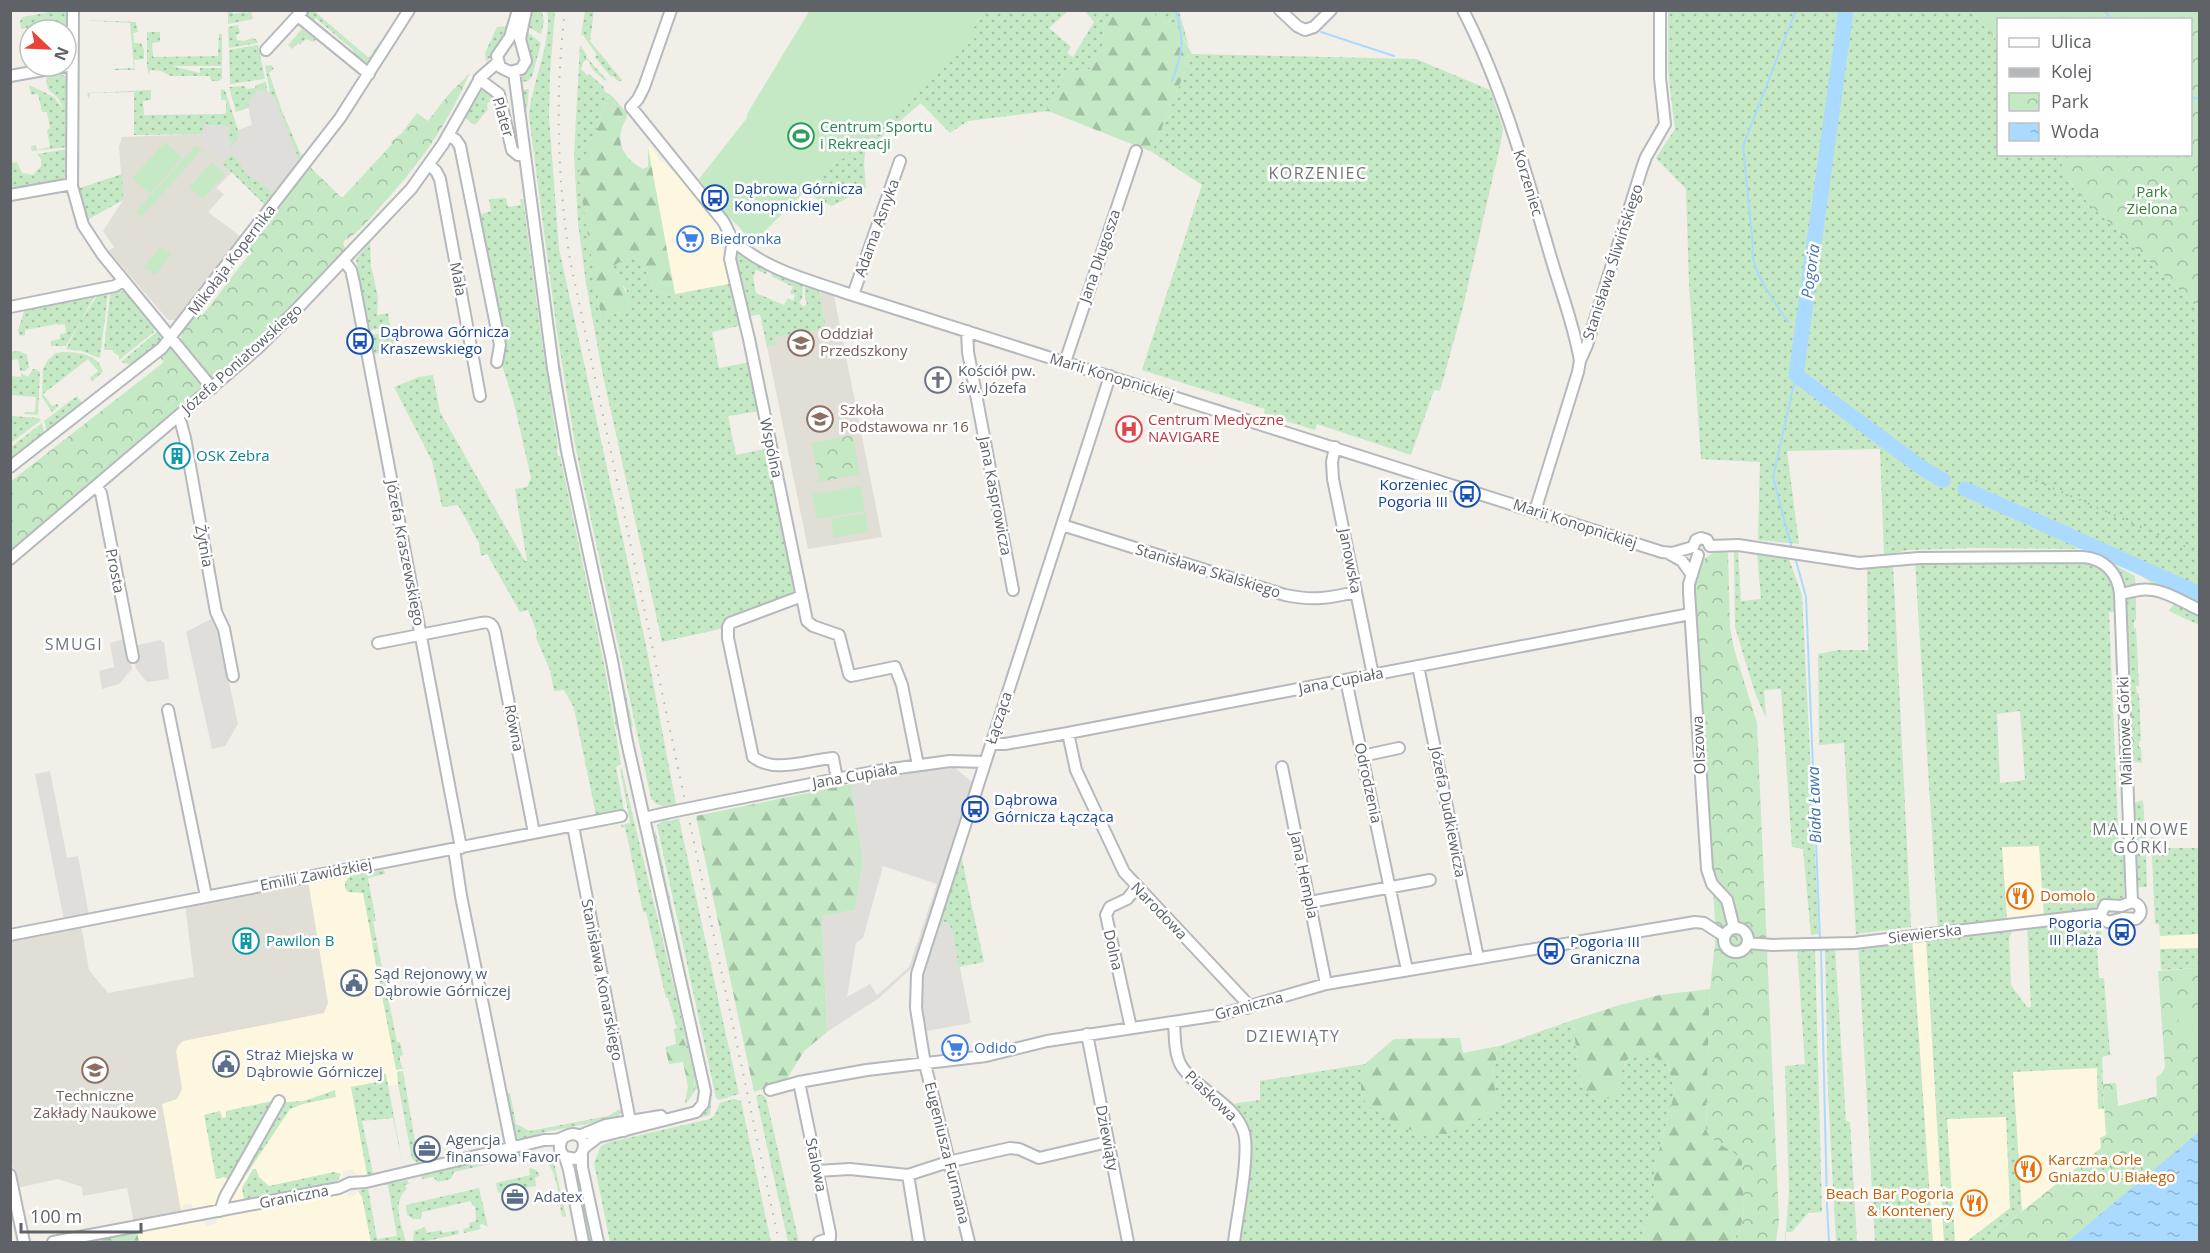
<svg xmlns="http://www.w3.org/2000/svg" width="2210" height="1253" font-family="'Open Sans',sans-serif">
  <defs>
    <pattern id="grass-dots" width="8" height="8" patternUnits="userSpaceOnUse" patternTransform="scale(1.5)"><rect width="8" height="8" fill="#c5e8c5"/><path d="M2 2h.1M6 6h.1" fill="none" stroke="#a3c0a4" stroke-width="1.8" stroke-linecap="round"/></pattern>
    <pattern id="forest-firs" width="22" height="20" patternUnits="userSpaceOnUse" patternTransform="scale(1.5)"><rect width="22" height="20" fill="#c5e8c5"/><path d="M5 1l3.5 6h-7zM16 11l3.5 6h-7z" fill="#a3c0a4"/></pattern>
    <pattern id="park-crowns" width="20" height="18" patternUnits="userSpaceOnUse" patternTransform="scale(1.5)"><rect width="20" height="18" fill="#c5e8c5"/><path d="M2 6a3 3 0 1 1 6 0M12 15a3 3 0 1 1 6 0" fill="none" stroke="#a3c0a4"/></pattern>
    <pattern id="water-ripples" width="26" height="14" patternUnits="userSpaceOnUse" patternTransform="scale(1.5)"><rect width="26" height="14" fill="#aadaff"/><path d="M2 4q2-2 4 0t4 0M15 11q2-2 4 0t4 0" fill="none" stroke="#8eb4d2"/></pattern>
  </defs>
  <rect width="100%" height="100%" fill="#f1efe8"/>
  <!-- commercial -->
  <path fill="#fef7e0" d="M648 147H651L662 163 664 162 676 174 718 226 721 231 724 257 734 283 675 294Z
    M2039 845 2044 916 2007 920 2002 847Z
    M366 869 376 921 373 922 404 1083 356 1094 373 1177H359L352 1169 343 1171V1177L337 1184 197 1210 193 1208 191 1203 184 1204 181 1211 162 1104 177 1099 182 1089 176 1051 177 1046 183 1041 324 1012 328 1003 308 881Z
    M2199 934V948L2160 949V936Z
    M1926 941 1944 1242H1933L1913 943Z
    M2097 1068 2098 1109H2104L2105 1132 2107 1135 2101 1148 2022 1211 2013 1072Z
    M2006 1116 2010 1209 1966 1242H1955L1947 1119Z
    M367 1186 377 1242H139L137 1230 197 1219 201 1220 207 1226 216 1224 219 1216 344 1191 349 1196 356 1195 359 1188Z"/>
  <!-- industrial -->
  <path fill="#e0deda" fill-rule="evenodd" d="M266 90 274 94 302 159 265 205 203 143V134L204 125 229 126 238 130 252 125 248 106 249 100 257 91Z
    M215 617 238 724 225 746 212 749 186 632Z
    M124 639 132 669 119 684 102 689 99 671 114 667 110 643Z
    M161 640 162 642H164L169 679 147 682 136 669 133 646Z
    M953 766 973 783 913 967 879 998 827 1032 822 916 855 910 863 861 851 784ZM883 866 937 884 909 967 877 995 870 984 847 997 856 943 863 938Z
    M50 771 67 858 78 856 89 915 64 920 35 774Z
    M939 921 947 922 952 929 971 1023 926 1031 921 995 922 981 924 967Z"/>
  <!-- education -->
  <path fill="#e1ded6" d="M203 134V143L232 172 216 188 224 194 208 212 240 236 178 320H168L109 251 114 247 103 231 123 200 119 147 122 137Z
    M819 292 834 296 882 537 808 549 767 347 775 344 774 337 826 329Z
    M308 881 328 1003 324 1013 183 1041 178 1046 176 1051 182 1089 177 1099 162 1104 181 1211 178 1214 134 1223 127 1188 83 1196 82 1187 58 1179 17 1188 10 1155V938L81 925 89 970 108 993 194 977 185 904 200 901 208 903Z"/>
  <!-- grass -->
  <path fill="url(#grass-dots)" fill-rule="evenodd" d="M59 10 67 11V36L66 30H45L44 25 21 29 20 21 23 17Z
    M242 10 246 13 251 11 253 19 228 24V11H232L233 14 241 13Z
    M307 11H314L369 58 381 40 367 65 351 56 354 51 316 18 312 22 306 17Z
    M529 11H542L544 22 541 34 528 27Z
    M547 11H555L550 73 549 117 559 249 646 645 676 804 663 806 656 804 651 798 576 450 557 332 529 116C531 85 553 39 547 11Z
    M585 11H594L590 41 622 80 619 82 613 76 611 77 595 57 597 55 583 35 581 36Z
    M983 11H1068L1049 28 1071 47 1067 53 1073 57 1094 22 1085 11H1115C1105 21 1100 27 1105 41L1090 69 1071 72 1047 104 1048 111 968 121 950 133 921 103 865 151 864 164 866 188 832 206 817 199 806 190Z
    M1150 11H1179L1189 47 1181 35Z
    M1668 11H1971L1998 42V154L2057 155 2075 190 2199 309V607L2179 596 2180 591 2177 590 2173 593 2156 586 2134 571 2094 549 1975 548 1910 550 1884 555 1880 449 1787 451 1799 544 1758 540 1760 462 1701 459 1689 283 1686 189 1656 158 1675 129 1668 72Z
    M80 20 136 22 138 32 133 33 134 43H141L144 50V59L134 60 135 70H113V69L134 68 130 23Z
    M238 25 240 33 236 35 237 40 244 41 252 38 257 40 258 43 229 48 228 27Z
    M511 26 490 58 486 62 485 53 497 27Z
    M302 29 316 40 314 42 306 39 300 45 298 43 292 49 288 45Z
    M524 29 541 43 532 77 528 81 521 82Z
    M147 32H160V42L152 43 153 57 218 56 219 34H222V66H172L200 73V68H222V78C220 82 215 82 211 80L210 76H171L161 71 150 70 149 75 147 67Z
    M258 45 265 79 230 84 229 50Z
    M580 45 587 55 586 57 607 80 605 81 593 70 588 60 584 61 581 69 587 75 589 74 603 86 605 92 611 95 605 101 596 132 597 288 601 316 622 313 627 291 616 277 613 265C624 259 632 257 643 261L652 286 665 296 734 283 743 325 712 332 719 368 751 362 761 411 728 416 736 455 769 448 771 460 768 463 772 482 776 484 796 592 724 628 662 642 602 371 586 283 578 223 574 155Z
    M1192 54 1416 59 1490 90 1503 128 1501 142 1462 311 1440 391 1434 390 1411 455 1317 424 1315 430 1264 414 1265 409 1142 370 1202 185 1152 152Z
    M271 65 274 68 269 73 282 111 301 155 303 154 304 157 300 162 275 98 270 92 265 66Z
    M48 74H61L68 78V147L32 151 31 146 36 145 37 150 50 147 47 130 50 128 47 112H42L38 94 31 95 29 85 54 97 64 110 58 98 48 89 46 80Z
    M266 82 267 91H257L249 100 248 108 236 112 229 87 244 86 247 89 255 88 256 85Z
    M221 89 225 90 238 130 239 136 232 147 229 140V126L204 125 203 134 134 135V92L90 93 89 99 87 93 151 90V100L143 101 144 115 226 114V100H221Z
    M529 89 526 118 568 422 588 525 633 726 630 727 581 502 558 370 524 117 522 90Z
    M481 90 487 91 495 97 487 104 488 109 475 125 465 118Z
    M68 149 67 173 63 180 11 191V163L17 162 22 173 33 175 41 166V159L37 154Z
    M231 155C242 159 239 166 246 174 252 181 271 185 272 196 272 201 263 209 261 213H258L264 204 222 163Z
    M122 174 123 200 87 220 77 189Z
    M506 198 508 207 521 205 520 199H523L540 328 558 448 557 450 558 456H560L605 669 621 764 616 767 624 810 596 815 574 708 564 690 554 691 550 670 536 638 537 632 528 610 520 612 487 554 481 556 479 543 458 505 442 507 432 461 394 387 419 377 433 375 440 412 525 561H527L515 489 527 487 531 478 514 403 501 362 504 335 476 216 491 211 489 199Z
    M370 242 371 266 378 297 377 315 388 313 390 326 369 331 356 259Z
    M738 252 767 271 766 274 756 270 753 277 756 293 784 305 788 298 793 301 795 295 790 293 793 287 771 276 772 273 803 285 802 299 799 302 802 306H805L807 303 805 299V287L819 291 826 329 775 337 776 344 767 347 760 314 747 317 738 275 740 273 735 256Z
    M123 291 132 297 156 327 154 329V332L119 360V356L113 352V350H104L110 293Z
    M108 292 100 358 81 351 66 349 80 322 99 293Z
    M96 294 66 346H51V341L60 339V334L66 333 65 324 58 325 57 324 25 330V335L20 336 18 331 25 308Z
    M159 330C167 346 143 356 132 365L121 362Z
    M389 332H399L401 341 379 353 373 354 370 335Z
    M19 351 27 355 29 367 25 371H20L18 359 11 360V352Z
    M62 352C78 352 99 354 103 372L92 381 90 378 98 371 88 359 43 394 52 406 57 404 59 406 52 412 42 397 43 369 49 358 50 359 54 354Z
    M33 369H36L40 372 38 415 24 414 25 412H35L36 397 11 395 10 376 21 377V373L28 377Z
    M77 396 82 403 47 431 44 421Z
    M11 416 39 418 41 420 11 443Z
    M42 423 44 433 11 459V447Z
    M563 458 610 675 618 730 616 729 607 669Z
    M1738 549 1741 601 1761 599 1757 552 1788 557 1802 595 1819 934 1811 935 1803 849 1792 847 1781 689 1764 690 1766 718 1755 693 1735 627 1734 553Z
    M2105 560 2135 576 2136 587H2123Z
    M2085 561C2115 570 2115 584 2117 612H2109L2119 849 2125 850 2124 899H2105L2092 910 2044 916 2039 846 2002 847 2007 920 1938 928 1915 562ZM2020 711 2025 780 2000 783 1997 714Z
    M1893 564 1911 927 1856 934 1844 743 1819 745 1818 654 1838 650H1868L1867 567Z
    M2136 594V620L2134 621V628H2136L2139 686H2136L2137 693H2139L2141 741H2139V747L2141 748 2142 763 2130 761 2124 600Z
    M2175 602 2199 614V625L2169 611Z
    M620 768 622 769C646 875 674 981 697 1088L685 1105 695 1084 684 1038 677 1028 668 998H666L646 912H643L625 827 622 828 621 825 630 823Z
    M2143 800 2145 829 2136 830 2133 828 2132 804Z
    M667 818 668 821 679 819 739 1094 719 1100 716 1098 657 825Z
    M655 829 712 1094 710 1115 687 1121C699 1116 708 1112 711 1097L655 837Z
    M2137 834H2145L2147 887H2138L2133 837Z
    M2151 834H2156V848H2199V934L2160 936 2159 924H2155Z
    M961 855 984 962 959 967 952 929 947 922 939 921Z
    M384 870 385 874 368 878 376 921 373 922 377 941 372 942 363 893 348 892 345 888V882L350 876Z
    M2089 920 2092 946 2095 944 2097 927 2102 932 2099 942 2097 943 2099 978H2104L2110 1054H2113L2102 1057 2104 1109H2098L2097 1068 2013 1072 2022 1211 1984 1242H1966L2010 1208 2006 1117 1947 1119 1955 1242H1944L1926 938 2013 928 2009 939 2011 985 2027 1007H2031L2027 927Z
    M1912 939 1933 1242H1875L1858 944Z
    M377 942 397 1042H400L403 1055 400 1056V1061L403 1069 396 1070 372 943Z
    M1835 946 1846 1121 1850 1122 1857 1242H1836L1828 1093 1825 947Z
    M1797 948H1815L1822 1212 1808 1213 1792 1232H1786V1242H1785L1789 1192 1785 1066 1805 1064Z
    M2199 948V968L2161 970 2160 949Z
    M1573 1020 1578 1069 1583 1088 1618 1090C1623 1056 1633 1046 1667 1062L1675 1091 1654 1169V1195L1641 1242H1238L1249 1145 1231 1104 1260 1100V1081L1365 1064 1361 1084 1499 1102 1492 1078 1499 1046Z
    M403 1071 419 1164 412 1159 398 1083 397 1072Z
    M382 1073 386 1074 403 1166 393 1118 362 1121 373 1173 385 1171 369 1175 367 1174 351 1087 383 1081Z
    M335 1090 336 1097 303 1104 290 1109 239 1186 238 1185 285 1102 304 1101Z
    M510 1093 516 1124 530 1131 608 1116 620 1109 621 1112 617 1118 545 1132 522 1140 514 1136 503 1094Z
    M762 1094 766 1098 799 1242H788L756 1096Z
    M734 1099 741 1101 771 1242H610L594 1163 601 1146 610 1142 710 1119 714 1116 720 1103Z
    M272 1101 229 1180 224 1177 216 1179 204 1115 220 1111 222 1118 226 1117V1111Z
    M529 1151 538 1152 554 1162 566 1216 562 1217C558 1197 558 1151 528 1155L454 1172 451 1179 438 1182 433 1177 422 1179 421 1176Z
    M531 1168 536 1170 540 1175 535 1178 536 1186 498 1193 496 1183 530 1175 529 1169Z
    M253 1169H256L259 1177 269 1186 334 1172 341 1174 338 1180 334 1183 244 1200 242 1188Z
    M581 1175 594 1242H586L574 1176Z
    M407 1180 409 1184 404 1185 407 1189C391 1201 402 1226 406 1242H371L362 1197 358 1191 368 1188 377 1239 397 1236 388 1185H381Z
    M479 1188 488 1227 482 1224 479 1225 481 1229 464 1233 463 1229 470 1227 469 1223 476 1221 475 1206H473L471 1201 422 1212 421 1219H413L407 1215 406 1205Z
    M425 1227 427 1233 441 1230 442 1233 458 1230 459 1234 422 1242H413L414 1231Z"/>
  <!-- forest -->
  <path fill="url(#forest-firs)" d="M1115 11H1150L1181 35 1192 54 1152 152 1048 111 1046 104 1071 72 1090 69 1105 41C1100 27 1105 21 1115 11Z
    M611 95 627 113C627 119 624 122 622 128 616 147 627 160 643 169L648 167V147L675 294 665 296 652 286 643 261C632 257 623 259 613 266 617 280 627 290 631 304L622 313 601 316 578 174 596 132 605 101Z
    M851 784 863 861 855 910 822 916 827 1032 804 1051 785 1082 754 1092 696 816Z
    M1710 989 1706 1129C1713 1147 1731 1145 1742 1161 1742 1184 1751 1228 1730 1242H1641L1654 1195V1169L1675 1091 1667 1062 1648 1055 1628 1059C1619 1071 1621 1085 1614 1098L1597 1099 1583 1088 1578 1069 1573 1020 1620 1005 1660 995Z
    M677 1028C685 1035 696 1077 694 1087 693 1093 689 1099 685 1103L688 1086 683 1062 669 1064 665 1047 676 1044 674 1029Z
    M1460 1038 1463 1053 1499 1046 1492 1078 1499 1102 1496 1110 1469 1124 1447 1134 1422 1133 1404 1128 1370 1107 1361 1097V1084L1365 1064 1394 1039Z
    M137 1232 139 1242H86Z"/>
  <!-- park -->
  <path fill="url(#park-crowns)" d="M1971 11H2199V309L2075 190 2057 155 2190 154V20H1998V42Z
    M469 74C448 125 416 169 378 209 368 221 358 233 344 241L343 244 346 250 276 326 216 378H210L181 343C179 332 190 322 197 313L202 316 248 256 245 253V250L309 166 342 198 392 144 391 142 402 133 417 113 428 121 448 95Z
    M170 349 174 350 201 381 202 388 200 391 12 553 10 482 164 362 159 356Z
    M853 435 860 474 819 482 812 443Z
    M1716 551H1725L1728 553 1730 628 1734 649 1757 723 1779 1221 1776 1242H1730C1751 1228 1742 1184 1742 1161 1731 1145 1713 1147 1706 1129L1710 989 1716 933 1692 592 1703 560Z
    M2199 968V1242H1984L2101 1148 2100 1138 2106 1135 2103 1084 2116 1083 2118 1106 2157 1096 2156 1077 2161 1074 2165 1067 2158 971Z"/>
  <!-- pitch -->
  <path fill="#c5e8c5" d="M810 10 987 11 973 29 977 36 896 114 808 188 752 244 740 228 724 212 699 179 747 118V114Z
    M165 142 182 158 150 194 132 178Z
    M196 145 202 150 141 217 136 212Z
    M212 162 225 174 203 199 189 187Z
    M160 246 171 254 155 275 144 267Z
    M861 486 865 511 817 519 812 494Z
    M866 513 868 532 834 538 831 519Z
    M2199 1004V1031L2189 1038 2177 1018Z"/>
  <!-- water -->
  <path fill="url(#water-ripples)" d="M2199 1132V1242H2067Z"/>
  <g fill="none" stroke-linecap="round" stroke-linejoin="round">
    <!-- stream -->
    <path stroke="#aadaff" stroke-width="2" d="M2104 10 2112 20
      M1321 32 1394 56
      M1172 81C1184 48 1184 45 1176 10
      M2190 97 2200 99
      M1788 322C1777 306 1748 266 1753 248L1743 146 1796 10
      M1792 549 1773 477 1796 375
      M1795 557 1806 597 1820 940
      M1821 949 1827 1205 1829 1242"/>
    <!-- river -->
    <path stroke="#aadaff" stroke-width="15" d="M1846 10 1796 375 1922 468
      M1927 471 1943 480
      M1965 489 2200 594"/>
    <!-- minor casing -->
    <g stroke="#b5b8bc" stroke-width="14">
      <path id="minor" d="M73 10 72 186 83 225 102 254 212 388
        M518 10 510 37 497 56 500 67 510 72 521 69 526 61 520 39 526 10
        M671 10 644 87 638 99 631 107 723 221C727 227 730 237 734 241 765 269 805 279 843 292L1662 552 1672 553 1693 547
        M1280 10 1297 26 1305 30 1314 27 1331 10
        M1463 10C1502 86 1525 169 1549 251 1559 287 1574 324 1580 361
        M298 16 369 74
        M266 50 302 11
        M514 72 553 368 567 451 612 661 627 742 705 1091 703 1104 696 1112 606 1135 598 1137 585 1147
        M10 76 72 65
        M479 79 499 94 512 150 518 155 524 154
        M448 135 456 140 460 146 500 345 497 362
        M429 165 436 171 440 179 480 396
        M10 195 72 184
        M733 240 730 259 749 339 807 621 813 626 839 635 849 674 851 676 895 667 902 685 918 765
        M344 261 351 270 354 283 461 848
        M853 295 900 161
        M10 307 115 286 123 281
        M967 331 968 352 1013 590
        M1065 362 1136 151
        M177 417 181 423 185 438 216 612 224 629 233 676
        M1335 447 1332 462 1333 479 1373 675
        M10 467 162 348 340 118 409 10
        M96 486 101 493 133 657
        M1535 511 1578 372 1580 361 1587 345 1642 168 1646 157 1665 124 1660 78V10
        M1062 525 1285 595C1313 601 1329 598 1356 592
        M1710 546 1738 545 1859 563 1919 558 2082 557C2104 558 2118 573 2120 594L2132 902
        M1693 547 1696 540 1701 538 1707 540 1710 546
        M1668 553 1682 561 1692 575
        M1698 555 1689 584V592L1707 869 1712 884 1727 900 1734 928
        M10 559 258 348 295 311 411 189 443 144 481 77 498 62
        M2120 594C2127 593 2133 591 2139 590 2161 587 2181 601 2200 610
        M802 596 730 623 728 627V638L753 757C775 774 807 760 833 758L837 779
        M378 643 481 623C489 621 493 624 495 632L534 833
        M1418 666 1478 958
        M1346 680 1407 970
        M168 710 206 896
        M1068 733 1076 770 1124 872 1245 1001 1247 1008
        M991 744H1005L1068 733 1690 614
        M1362 756 1399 748
        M1282 767 1326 984
        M725 801 877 771 950 761 985 762
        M644 818 666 813
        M573 826 630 1121 624 1131
        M454 849 461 896 512 1149
        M1310 902 1430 880
        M2101 914 2102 918 2108 922 2123 918 2136 919C2144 913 2141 904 2132 902
        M2101 914 2105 905 2121 906 2132 902
        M1724 940a12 12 0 1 1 24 0a12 12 0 1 1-24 0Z
        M10 935 621 816
        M1748 943 1772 945 1854 943 2101 914
        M1174 1022C1175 1035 1174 1055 1182 1067 1198 1091 1235 1103 1244 1133 1250 1155 1237 1217 1234 1242
        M1131 1028 1106 915 1110 907 1127 899 1137 887
        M1087 1034 1128 1242
        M799 1082 830 1233V1238L819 1242
        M770 1090 799 1082 867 1070 986 1056 1047 1041 1219 1015 1326 984 1695 922 1704 923 1724 936
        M579 1136 606 1125 661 1116
        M582 1155V1167L598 1242
        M565 1157 569 1170 583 1242
        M817 1171 850 1169 908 1175 948 1162 1010 1148 1019 1149 1039 1158 1108 1142
        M10 1175 24 1242
        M908 1175 919 1242
        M220 1211 225 1197 279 1101
        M53 1242 339 1188 350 1183 366 1182 544 1140C549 1140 554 1140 559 1139 564 1138 568 1134 573 1134 588 1135 586 1153 576 1159L565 1157C559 1152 558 1145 563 1138
        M969 1242 925 1064 916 1008 917 974 1110 376"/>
    </g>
    <!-- minor -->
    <use href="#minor" stroke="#fff" stroke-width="10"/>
    <!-- rail -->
    <path stroke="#b6b7b8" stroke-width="2" stroke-dasharray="1.5 8" stroke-linecap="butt" d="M565 10C555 93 557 177 570 260L779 1242
      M2001 465 2200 553"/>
    <!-- minor-bridge casing -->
    <g stroke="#b5b8bc" stroke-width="14" stroke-linecap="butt">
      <path id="minor-bridge" d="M666 813 725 801"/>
    </g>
    <!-- minor-bridge -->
    <use href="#minor-bridge" stroke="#fff" stroke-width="10"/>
  </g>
  <!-- icons -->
  <defs>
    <g id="stadium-ring" transform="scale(1.35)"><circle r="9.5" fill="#fff" stroke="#2e9e5b" stroke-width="1.5"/><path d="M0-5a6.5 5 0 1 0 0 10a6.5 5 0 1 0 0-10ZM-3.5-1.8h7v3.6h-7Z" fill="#2e9e5b"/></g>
    <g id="bus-ring" transform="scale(1.35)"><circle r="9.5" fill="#fff" stroke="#1a4fb4" stroke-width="1.5"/><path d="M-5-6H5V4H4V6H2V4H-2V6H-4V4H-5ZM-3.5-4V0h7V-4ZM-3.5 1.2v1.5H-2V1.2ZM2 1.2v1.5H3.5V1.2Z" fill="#1a4fb4"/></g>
    <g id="supermarket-ring" transform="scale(1.35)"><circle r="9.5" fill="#fff" stroke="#3f7fe0" stroke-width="1.5"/><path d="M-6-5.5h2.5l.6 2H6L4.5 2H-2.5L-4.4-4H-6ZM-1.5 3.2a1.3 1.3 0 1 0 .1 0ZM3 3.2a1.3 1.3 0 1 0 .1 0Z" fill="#3f7fe0"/></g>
    <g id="school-ring" transform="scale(1.35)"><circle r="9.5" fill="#fff" stroke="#8d6e63" stroke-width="1.5"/><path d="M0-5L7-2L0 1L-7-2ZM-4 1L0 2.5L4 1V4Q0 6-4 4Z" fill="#8d6e63"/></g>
    <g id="church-ring" transform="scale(1.35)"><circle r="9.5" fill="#fff" stroke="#6b7280" stroke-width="1.5"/><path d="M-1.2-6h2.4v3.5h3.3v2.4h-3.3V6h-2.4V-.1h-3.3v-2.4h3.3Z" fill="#6b7280"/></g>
    <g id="hospital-ring" transform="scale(1.35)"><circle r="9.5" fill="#fff" stroke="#e0444e" stroke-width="1.5"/><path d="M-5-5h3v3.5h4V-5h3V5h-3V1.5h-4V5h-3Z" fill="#e0444e"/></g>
    <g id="building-ring" transform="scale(1.35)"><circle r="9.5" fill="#fff" stroke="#0f9aa8" stroke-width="1.5"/><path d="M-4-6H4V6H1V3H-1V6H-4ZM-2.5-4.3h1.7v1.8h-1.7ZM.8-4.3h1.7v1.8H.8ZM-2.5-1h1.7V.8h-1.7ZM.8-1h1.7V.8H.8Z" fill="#0f9aa8"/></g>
    <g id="restaurant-ring" transform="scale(1.35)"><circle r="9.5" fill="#fff" stroke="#e8710a" stroke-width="1.5"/><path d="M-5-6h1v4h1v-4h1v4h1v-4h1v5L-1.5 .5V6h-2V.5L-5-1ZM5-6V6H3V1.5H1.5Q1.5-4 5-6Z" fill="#e8710a"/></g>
    <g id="civic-ring" transform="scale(1.35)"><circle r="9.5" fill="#fff" stroke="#5c6f8a" stroke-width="1.5"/><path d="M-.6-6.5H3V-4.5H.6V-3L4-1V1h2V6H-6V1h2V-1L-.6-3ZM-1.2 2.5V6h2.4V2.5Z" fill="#5c6f8a"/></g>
    <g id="office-ring" transform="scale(1.35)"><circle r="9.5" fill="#fff" stroke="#5c6f8a" stroke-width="1.5"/><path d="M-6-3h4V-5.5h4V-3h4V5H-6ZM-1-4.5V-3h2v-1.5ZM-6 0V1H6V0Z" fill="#5c6f8a"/></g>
  </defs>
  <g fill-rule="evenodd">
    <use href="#stadium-ring" x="801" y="136"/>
    <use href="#bus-ring" x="715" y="198"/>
    <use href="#supermarket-ring" x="690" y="239"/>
    <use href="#bus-ring" x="360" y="341"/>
    <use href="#school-ring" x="801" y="343"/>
    <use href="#church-ring" x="938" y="380"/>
    <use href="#school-ring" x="820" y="419"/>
    <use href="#hospital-ring" x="1129" y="429"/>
    <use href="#building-ring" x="177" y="456"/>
    <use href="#bus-ring" x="1467" y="494"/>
    <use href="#bus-ring" x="975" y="809"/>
    <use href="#restaurant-ring" x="2020" y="896"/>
    <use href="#bus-ring" x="2122" y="932"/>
    <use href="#building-ring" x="246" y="941"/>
    <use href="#bus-ring" x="1551" y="951"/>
    <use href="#civic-ring" x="354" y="983"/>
    <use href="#supermarket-ring" x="955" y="1048"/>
    <use href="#civic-ring" x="226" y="1064"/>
    <use href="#school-ring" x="95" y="1070"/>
    <use href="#office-ring" x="427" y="1149"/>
    <use href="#restaurant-ring" x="2028" y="1169"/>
    <use href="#office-ring" x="515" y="1197"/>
    <use href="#restaurant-ring" x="1974" y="1203"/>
  </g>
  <g text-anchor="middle" stroke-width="5" stroke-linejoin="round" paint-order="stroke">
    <!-- street labels -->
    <g font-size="15" fill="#5f6368" stroke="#fff">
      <text transform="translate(503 117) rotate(74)" y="5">Plater</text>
      <text transform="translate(1528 183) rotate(73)" y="5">Korzeniec</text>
      <text transform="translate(877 228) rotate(-70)" y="5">Adama Asnyka</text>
      <text transform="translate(1100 256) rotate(-71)" y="5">Jana Długosza</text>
      <text transform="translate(232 260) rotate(-53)" y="5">Mikołaja Kopernika</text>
      <text transform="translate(1613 262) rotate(-72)" y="5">Stanisława Śliwińskiego</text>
      <text transform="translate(458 279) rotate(79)" y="5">Mała</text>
      <text transform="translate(242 359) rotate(-42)" y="5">Józefa Poniatowskiego</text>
      <text transform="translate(1112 377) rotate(17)" y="5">Marii Konopnickiej</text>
      <text transform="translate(771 448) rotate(78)" y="5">Wspólna</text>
      <text transform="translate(995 496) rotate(79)" y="5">Jana Kasprowicza</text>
      <text transform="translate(1575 524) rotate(18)" y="5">Marii Konopnickiej</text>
      <text transform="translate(204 546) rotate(79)" y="5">Żytnia</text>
      <text transform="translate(405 553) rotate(79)" y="5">Józefa Kraszewskiego</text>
      <text transform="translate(1350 561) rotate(79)" y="5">Janowska</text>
      <text transform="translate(115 571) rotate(79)" y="5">Prosta</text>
      <text transform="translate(1208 571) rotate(17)" y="5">Stanisława Skalskiego</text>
      <text transform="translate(1341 681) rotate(-11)" y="5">Jana Cupiała</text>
      <text transform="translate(999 718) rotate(-72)" y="5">Łącząca</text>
      <text transform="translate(514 728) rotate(79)" y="5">Równa</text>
      <text transform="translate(2125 731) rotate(-92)" y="5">Malinowe Górki</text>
      <text transform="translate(1699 745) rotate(-93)" y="5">Olszowa</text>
      <text transform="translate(855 776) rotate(-10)" y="5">Jana Cupiała</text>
      <text transform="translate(1368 783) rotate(78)" y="5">Odrodzenia</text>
      <text transform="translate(1448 812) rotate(79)" y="5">Józefa Dudkiewicza</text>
      <text transform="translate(316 875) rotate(-11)" y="5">Emilii Zawidzkiej</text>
      <text transform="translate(1304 875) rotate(78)" y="5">Jana Hempla</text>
      <text transform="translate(1159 911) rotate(46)" y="5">Narodowa</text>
      <text transform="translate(1925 934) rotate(-7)" y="5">Siewierska</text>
      <text transform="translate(1113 950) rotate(77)" y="5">Dolna</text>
      <text transform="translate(602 980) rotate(79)" y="5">Stanisława Konarskiego</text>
      <text transform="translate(1249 1006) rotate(-15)" y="5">Graniczna</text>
      <text transform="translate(1211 1096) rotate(44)" y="5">Piaskowa</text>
      <text transform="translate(1107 1138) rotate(79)" y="5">Dziewiąty</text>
      <text transform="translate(947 1153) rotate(76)" y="5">Eugeniusza Furmana</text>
      <text transform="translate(816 1165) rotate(78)" y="5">Stalowa</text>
      <text transform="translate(294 1197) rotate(-11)" y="5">Graniczna</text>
    </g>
    <!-- leisure labels -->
    <g font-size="15" fill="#27864d" stroke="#fff" text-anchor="start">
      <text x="820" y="132">Centrum Sportu<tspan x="820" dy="17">i Rekreacji</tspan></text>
    </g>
    <!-- transit labels -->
    <g font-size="15" fill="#164399" stroke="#fff" text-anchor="start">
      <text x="734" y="194">Dąbrowa Górnicza<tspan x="734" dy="17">Konopnickiej</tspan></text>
      <text x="380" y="337">Dąbrowa Górnicza<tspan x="380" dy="17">Kraszewskiego</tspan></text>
      <text x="1448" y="490" text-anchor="end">Korzeniec<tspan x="1448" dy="17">Pogoria III</tspan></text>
      <text x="994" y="805">Dąbrowa<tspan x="994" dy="17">Górnicza Łącząca</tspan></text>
      <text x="2102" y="928" text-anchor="end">Pogoria<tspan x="2102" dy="17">III Plaża</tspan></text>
      <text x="1570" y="947">Pogoria III<tspan x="1570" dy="17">Graniczna</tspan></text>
    </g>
    <!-- park labels -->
    <g font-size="15" fill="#348238" stroke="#fff">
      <text x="2152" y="197">Park<tspan x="2152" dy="17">Zielona</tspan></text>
    </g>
    <!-- shop labels -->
    <g font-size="15" fill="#366cbe" stroke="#fff" text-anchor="start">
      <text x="710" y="244">Biedronka</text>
      <text x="974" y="1053">Odido</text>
    </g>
    <!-- education labels -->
    <g font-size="15" fill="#785e54" stroke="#fff" text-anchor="start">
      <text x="820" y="339">Oddział<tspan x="820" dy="17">Przedszkony</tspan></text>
      <text x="840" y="415">Szkoła<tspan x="840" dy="17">Podstawowa nr 16</tspan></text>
      <text x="95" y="1101" text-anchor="middle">Techniczne<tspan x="95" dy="17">Zakłady Naukowe</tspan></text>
    </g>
    <!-- worship labels -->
    <g font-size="15" fill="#5b616d" stroke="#fff" text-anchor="start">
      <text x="958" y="376">Kościół pw.<tspan x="958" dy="17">św. Józefa</tspan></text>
    </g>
    <!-- health labels -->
    <g font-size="15" fill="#be3a42" stroke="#fff" text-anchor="start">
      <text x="1148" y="425">Centrum Medyczne<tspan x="1148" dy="17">NAVIGARE</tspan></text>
    </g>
    <!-- culture labels -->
    <g font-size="15" fill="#0d838f" stroke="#fff" text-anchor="start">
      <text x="196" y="461">OSK Zebra</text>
      <text x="266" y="946">Pawilon B</text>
    </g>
    <!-- food labels -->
    <g font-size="15" fill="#c56008" stroke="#fff" text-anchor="start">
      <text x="2040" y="901">Domolo</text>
      <text x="2048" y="1165">Karczma Orle<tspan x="2048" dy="17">Gniazdo U Białego</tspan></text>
      <text x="1954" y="1199" text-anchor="end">Beach Bar Pogoria<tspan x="1954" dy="17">&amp; Kontenery</tspan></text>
    </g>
    <!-- service labels -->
    <g font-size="15" fill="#4e5e75" stroke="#fff" text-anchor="start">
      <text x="374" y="979">Sąd Rejonowy w<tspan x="374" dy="17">Dąbrowie Górniczej</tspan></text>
      <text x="246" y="1060">Straż Miejska w<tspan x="246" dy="17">Dąbrowie Górniczej</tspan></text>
      <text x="446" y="1145">Agencja<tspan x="446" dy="17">finansowa Favor</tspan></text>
      <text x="534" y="1202">Adatex</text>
    </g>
    <!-- neighbourhood labels -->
    <g font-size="16" letter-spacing="1.5" fill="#70757a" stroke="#fff">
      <text x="1318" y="179">KORZENIEC</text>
      <text x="74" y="650">SMUGI</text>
      <text x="2141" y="835">MALINOWE<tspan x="2141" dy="18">GÓRKI</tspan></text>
      <text x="1293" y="1042">DZIEWIĄTY</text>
    </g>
    <!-- water labels -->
    <g font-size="16" font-style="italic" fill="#4174aa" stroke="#fff">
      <text transform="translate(1810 271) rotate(-82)" y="6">Pogoria</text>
      <text transform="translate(1814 805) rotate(-92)" y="6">Biała Ława</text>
    </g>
  </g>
  <!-- border -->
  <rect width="2210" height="1253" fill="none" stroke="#5f6368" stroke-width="24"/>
  <!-- legend -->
  <rect x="1997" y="18" width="195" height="138" fill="#ffffff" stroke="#bfc1c3" stroke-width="1.5"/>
  <rect x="2009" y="38" width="30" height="9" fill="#ffffff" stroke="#bfc1c3" stroke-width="1.5"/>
  <text x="2051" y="48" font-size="18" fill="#5f6368">Ulica</text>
  <rect x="2009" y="68" width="30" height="9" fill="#b6b7b8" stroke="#bfc1c3" stroke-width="1.5"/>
  <text x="2051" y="78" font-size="18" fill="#5f6368">Kolej</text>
  <rect x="2009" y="93" width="30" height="18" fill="url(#park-crowns)" stroke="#bfc1c3" stroke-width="1.5"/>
  <text x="2051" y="108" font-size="18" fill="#5f6368">Park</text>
  <rect x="2009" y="123" width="30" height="18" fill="url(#water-ripples)" stroke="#bfc1c3" stroke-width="1.5"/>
  <text x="2051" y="138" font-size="18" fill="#5f6368">Woda</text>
  <!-- north arrow -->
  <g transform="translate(48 48) rotate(113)"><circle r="28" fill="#ffffff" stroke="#bfc1c3" stroke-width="1.5"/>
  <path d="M0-4.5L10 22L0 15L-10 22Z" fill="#ea4335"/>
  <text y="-9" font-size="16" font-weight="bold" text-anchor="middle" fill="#5f6368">N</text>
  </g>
  <!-- scale -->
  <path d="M21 1223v9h120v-9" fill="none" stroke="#5f6368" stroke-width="3"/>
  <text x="30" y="1223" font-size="18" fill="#5f6368" stroke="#ffffff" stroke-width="4.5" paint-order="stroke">100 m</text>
</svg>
